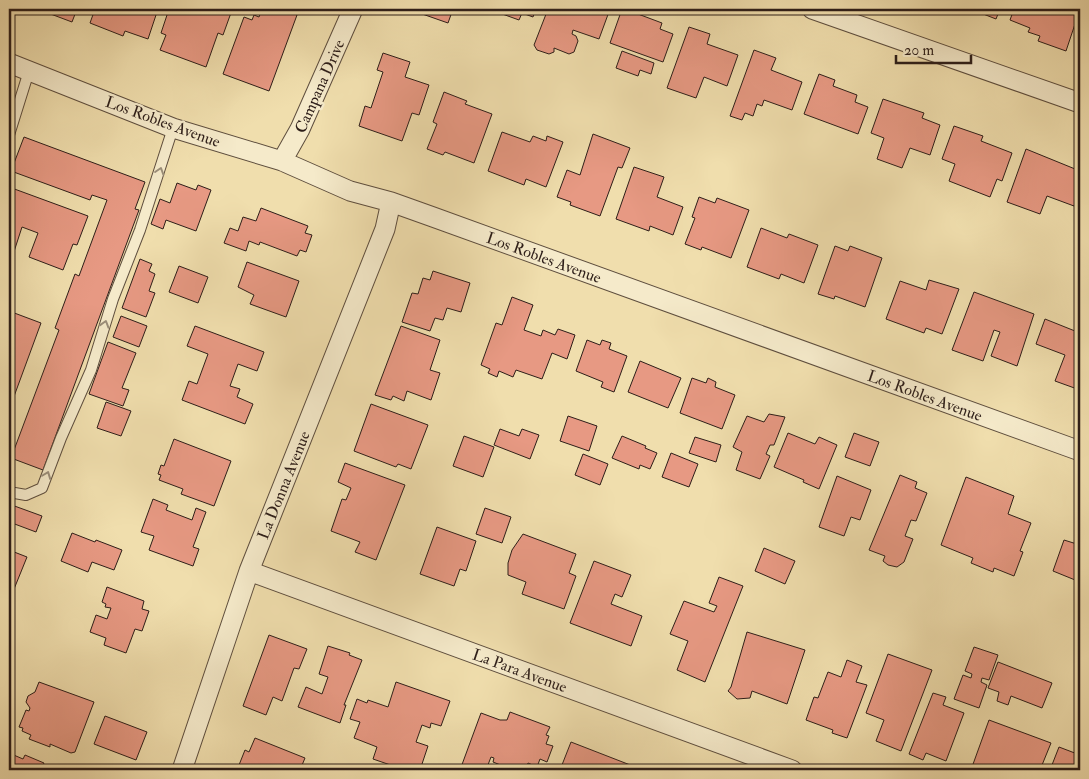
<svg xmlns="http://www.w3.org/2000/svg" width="1089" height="779" font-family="'IM FELL Double Pica',serif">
  <rect width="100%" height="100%" fill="#f0dead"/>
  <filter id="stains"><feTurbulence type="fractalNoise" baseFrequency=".004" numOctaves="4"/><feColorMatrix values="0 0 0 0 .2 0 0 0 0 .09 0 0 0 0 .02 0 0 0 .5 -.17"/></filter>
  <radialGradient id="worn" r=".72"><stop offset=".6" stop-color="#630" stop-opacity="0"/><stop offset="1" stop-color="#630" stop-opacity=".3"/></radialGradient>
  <!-- building -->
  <path fill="#e79983" stroke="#2d1e19" d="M48 9H77L72 22 48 13 49 9Z
    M95 9H148L157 12 148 39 125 31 123 36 90 23Z
    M169 9 232 10 223 35 218 33 206 67 160 50 166 35 161 33Z
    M262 9H279L297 15 269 91 223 74 244 17 252 20 254 15 259 17Z
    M408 9H453L448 23Z
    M482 9H536L533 17 522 13 519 20 494 11 493 14 481 10Z
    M548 9H610L599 39 573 30 572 34 576 36 578 41 574 52 569 54 554 48V52L549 54 537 50 534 45Z
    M622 9H640L638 14 662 23 660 29 673 34 663 62 610 43Z
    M962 9H1000L996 19 973 10 972 12Z
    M1014 9H1080L1066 51 1038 41 1040 36 1028 32 1030 28 1010 20Z
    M689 27 710 34 707 44 738 55 727 86 704 77 696 98 667 88Z
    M754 50 776 58 771 70 802 82 792 110 764 100 762 106 757 104 753 116 745 113 742 120 730 116Z
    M622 51 654 63 651 74 640 70 638 76 616 68Z
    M383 53 410 62 405 77 429 85 419 115 412 113 402 141 359 126 365 106 371 108 383 72 377 70Z
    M819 74 835 80 833 86 857 95 855 102 868 107 858 134 804 114Z
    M444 92 467 101 465 104 492 114 474 163 445 152 443 155 427 149 437 124 433 122Z
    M883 99 924 113 922 118 940 125 930 155 910 148 902 168 877 159 884 138 871 133Z
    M954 126 983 136 981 141 1012 153 1002 181 997 179 990 197 949 181 955 164 942 159Z
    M502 132 530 142 533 136 546 141 547 136 563 142 546 187 526 179 524 185 488 171Z
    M593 134 630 148 622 168 618 167 600 216 570 205 571 202 557 197 567 170 580 175Z
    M24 137 145 182 135 209 139 210 43 470 11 458 59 330 55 328 75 274 79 276 107 200 92 195 90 200 11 171Z
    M1026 149 1080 171V188L1074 206 1047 196 1040 214 1007 202Z
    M634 167 664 177 657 197 683 207 673 235 650 226 649 231 616 219Z
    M177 183 196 190 198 185 211 190 196 231 166 220 163 229 151 224 160 199 170 203Z
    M9 187 88 216 77 245 73 244 63 270 29 257 38 233 22 227 9 267Z
    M699 197 715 203 717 198 749 210 731 258 702 247 701 250 685 244 695 218 692 217Z
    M261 208 308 226 305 233 312 235 306 252 300 250 297 256 260 242 259 245 249 241 246 251 224 243 230 228 238 231 243 217 256 221Z
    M761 228 787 238 789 234 818 245 804 283 781 274 779 279 747 267Z
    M835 246 848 251 850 246 882 258 865 307 835 296 834 299 818 294Z
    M140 259 152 264 149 271 155 274 149 291 155 293 146 317 122 308Z
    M247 262 299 281 286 317 250 304 254 295 238 287Z
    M179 266 208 277 198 303 169 292Z
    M433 271 470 283 461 312 447 308 443 320 435 318 430 331 402 322 412 293 418 294 423 278 430 280Z
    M929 280 959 289 942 334 926 328 924 333 886 319 900 281 926 290Z
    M974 292 1034 314 1017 366 991 356 1000 332 994 330 983 361 952 350Z
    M512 297 533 305 524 330 541 336 543 330 555 335 558 329 575 335 567 359 552 353 542 379 516 370 513 377 499 371 497 377 488 373 490 369 481 365 496 323 502 325Z
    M9 311 41 323 9 410Z
    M121 316 147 326 139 347 113 337Z
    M1045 319 1080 333V390L1055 381 1065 355 1036 344Z
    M195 326 264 352 257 371 238 364 230 386 240 389 237 397 253 404 245 424 182 400 189 381 197 384 208 354 187 346Z
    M401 326 440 340 430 370 440 373 431 400 407 391 404 401 393 396 391 400 375 395Z
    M587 340 600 345 602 340 611 343 609 349 627 356 614 392 601 387 603 382 576 371Z
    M108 342 136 353 122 388 129 390 123 406 89 394Z
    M640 361 681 378 668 408 628 392Z
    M692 378 706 383 708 378 716 382 715 387 735 395 722 429 680 413Z
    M106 402 131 411 121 436 97 428Z
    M371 404 428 425 411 469 398 464 396 467 354 451Z
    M769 414 785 417 774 445H770L766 454 770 456 760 479 736 470 742 452 733 447 747 416 764 422Z
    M568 416 597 426 589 451 560 441Z
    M500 429 519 436 522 429 539 435 530 459 494 445Z
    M788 433 815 444 819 437 837 445 819 489 803 482 804 480 774 467Z
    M854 433 879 442 870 466 845 457Z
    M464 436 494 447 483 477 453 466Z
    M622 436 646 446 645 448 657 453 650 469 640 465 639 469 612 458Z
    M695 437 721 445 716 462 689 453Z
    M174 439 231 461 214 506 181 494 183 489 159 480 161 475 158 474 161 465 164 466Z
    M671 453 698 464 689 487 662 477Z
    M583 454 608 464 600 485 575 475Z
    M345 463 405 485 376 560 355 552 360 542 331 531 342 499 346 500 351 488 338 482Z
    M900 475 917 482 915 488 927 493 916 521 911 520 905 536 913 539 904 562 897 567 888 565 883 561 885 556 869 550Z
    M837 476 871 490 860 520 851 517 844 536 819 527Z
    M966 477 1014 496 1008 514 1031 523 1020 551 1023 552 1014 576 994 568 993 572 971 563 973 558 941 545Z
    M153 499 168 505 166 510 192 520 196 508 206 512 193 547 199 549 193 566 149 550 154 536 141 532Z
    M9 504 42 516 36 532 12 523 9 531Z
    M485 508 511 517 502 543 476 534Z
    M437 527 476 541 466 571 460 569 454 586 420 574Z
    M72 533 95 542 96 540 122 550 114 570 92 562 88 572 61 561Z
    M523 534 576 554 569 573 576 576 564 609 522 594 526 582 508 575V563L512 550Z
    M1064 540 1080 545V544V582L1053 571Z
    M764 548 795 561 785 584 755 571Z
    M9 550 27 557 12 594 9 593Z
    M594 561 631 575 622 597 615 594 611 604 642 616 631 646 570 623Z
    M719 577 743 586 705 682 677 670 688 641 670 634 684 601 714 612 717 606 709 603Z
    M107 587 144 601 142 609 149 611 142 631 135 629 126 653 104 645 106 638 90 632 96 615 107 619 111 608 105 607 106 604 102 602Z
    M747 632 805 650 787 704 752 691 750 698 737 699 728 691 731 687Z
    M269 635 307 649 299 669 294 668 282 701 273 697 266 715 243 706Z
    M328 646 350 653 349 655 362 660 344 705H346L340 723 298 707 306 687 322 694 328 677 319 674Z
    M974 647 998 655 989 680 982 678 981 682 987 685 979 708 954 699 963 675 971 678 972 674 965 671Z
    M888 654 932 670 901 751 876 741 884 720 866 713Z
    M847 660 862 666 856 682 867 685 847 738 832 733 833 730 806 720 814 697 818 698 828 672 841 677Z
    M998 662 1052 683 1042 708 1011 696 1008 705 997 701 999 692 988 688Z
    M39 682 94 702 75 752 71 753 50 744V747L29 739 31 735 22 731 23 728 19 727 26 710 29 711 30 708 26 702 28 696 35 692Z
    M396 682 450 701 441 726 431 723 430 728 422 725 416 742 428 746 420 770H405L373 759 377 747 354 738 360 722 350 719 357 699 367 703 368 700 388 707Z
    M933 693 946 697 943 705 964 713 946 761 926 753 923 760 909 754Z
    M510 712 550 727 546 735 549 736 546 744 553 746 547 762 540 759 537 767 528 763 525 770H507L508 768 493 762 494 758 491 757 486 770H460L481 713 500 720H507Z
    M105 716 147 732 136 760 94 744Z
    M989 720 1051 743 1040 770H980L972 767Z
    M255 738 305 758 300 770H237L245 750 249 752Z
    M571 742 638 768 637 770H560Z
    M1059 747 1080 755V770H1050Z
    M9 753 23 759 25 755 44 763 41 770H9Z"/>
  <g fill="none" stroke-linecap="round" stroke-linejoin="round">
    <!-- service casing -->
    <g stroke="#5e4e3e" stroke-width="12">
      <path id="service" d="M9 135 29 71
        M9 492 26 495 42 488 61 438 91 370 113 299 140 230 173 128"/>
    </g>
    <!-- minor casing -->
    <g stroke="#5e4e3e" stroke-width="21">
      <path id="minor" d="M812 9 1080 103
        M9 63 173 128 282 161 350 191 391 202 433 217 1080 451
        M282 161 300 129 353 9
        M249 571 792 770
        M182 770 249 571 385 229 391 202"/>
    </g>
    <!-- service -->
    <use href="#service" stroke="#f5eaca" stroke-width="10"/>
    <!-- minor -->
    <use href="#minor" stroke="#f5eaca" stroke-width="19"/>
  </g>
  <!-- one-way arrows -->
  <defs><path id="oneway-chevron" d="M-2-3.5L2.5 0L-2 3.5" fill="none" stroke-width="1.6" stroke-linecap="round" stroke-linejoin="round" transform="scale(1.25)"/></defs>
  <g stroke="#9b8e7a">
    <use href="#oneway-chevron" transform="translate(160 171) rotate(-72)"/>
    <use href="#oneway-chevron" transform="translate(105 324) rotate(-73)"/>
    <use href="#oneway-chevron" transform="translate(47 475) rotate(-69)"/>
  </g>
  <g text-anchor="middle" stroke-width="4.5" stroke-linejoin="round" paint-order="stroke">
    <!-- street labels -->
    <g font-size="16" fill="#2d1e19" stroke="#f5eaca">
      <text transform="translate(319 86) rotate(-66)" y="6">Campana Drive</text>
      <text transform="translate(163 121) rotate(20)" y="6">Los Robles Avenue</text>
      <text transform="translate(544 257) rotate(20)" y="6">Los Robles Avenue</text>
      <text transform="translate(925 395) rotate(20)" y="6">Los Robles Avenue</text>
      <text transform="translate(283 485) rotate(-68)" y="6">La Donna Avenue</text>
      <text transform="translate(520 670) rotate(20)" y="6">La Para Avenue</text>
    </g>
  </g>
  <!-- margin -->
  <rect width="1089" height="779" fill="none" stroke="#f0dead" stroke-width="30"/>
  <rect x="10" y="10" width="1069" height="759" fill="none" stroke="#2d1e19" stroke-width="2.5"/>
  <rect x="15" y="15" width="1059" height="749" fill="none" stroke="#2d1e19"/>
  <!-- scale -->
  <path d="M896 55v8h75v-8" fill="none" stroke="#2d1e19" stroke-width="2.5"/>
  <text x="904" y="55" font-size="15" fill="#2d1e19" stroke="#f5eaca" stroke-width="4" paint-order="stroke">20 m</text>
  <rect width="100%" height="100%" filter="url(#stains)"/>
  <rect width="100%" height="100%" fill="url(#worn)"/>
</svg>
